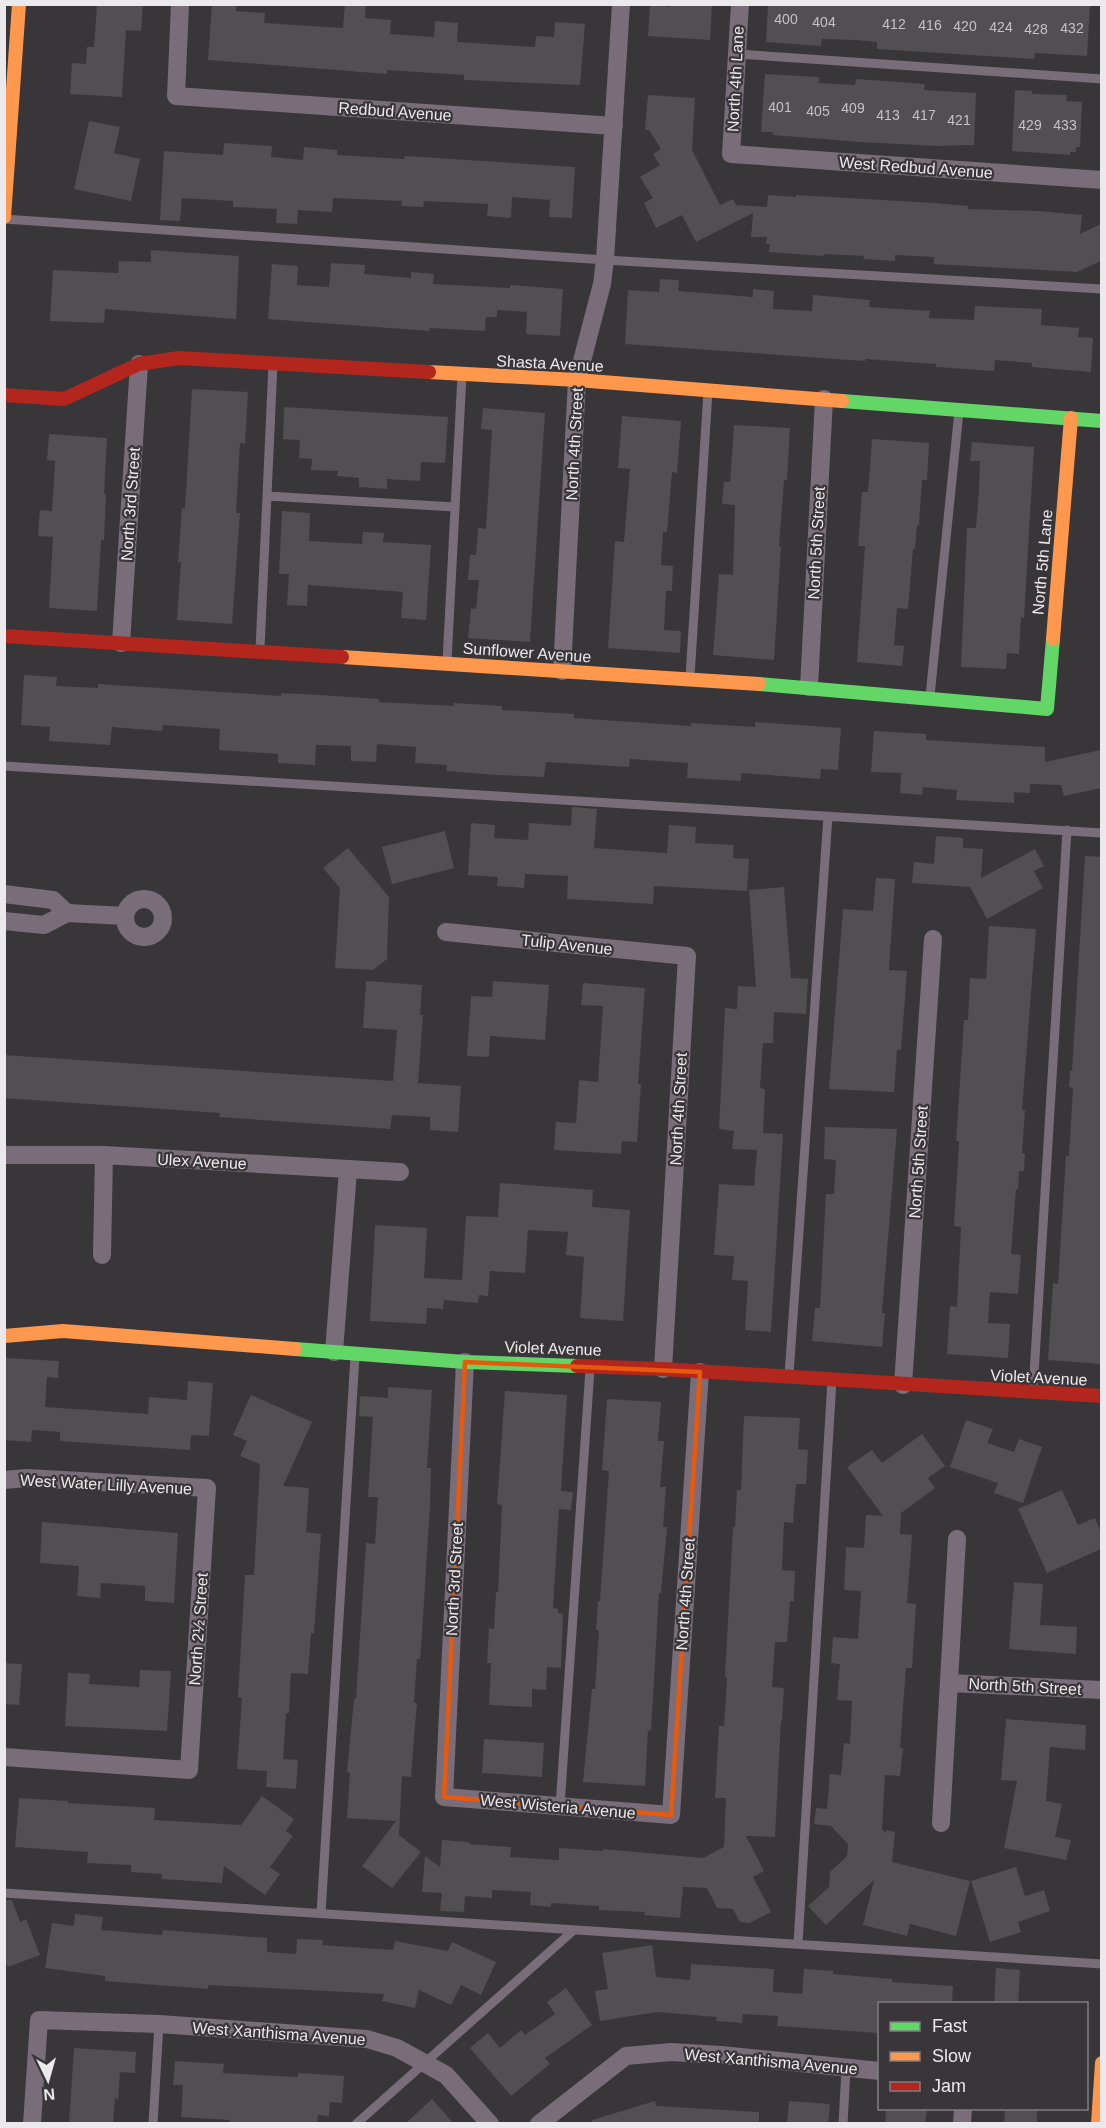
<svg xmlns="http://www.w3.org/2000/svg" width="1106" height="2128" font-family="Helvetica,sans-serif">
  <rect width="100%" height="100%" fill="#383638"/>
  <!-- building -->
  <path fill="#514f51" d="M97 4H143L141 31 126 30 122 97 70 94 72 63 86 64 87 47H94Z
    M212 4H237L236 11 265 13 264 23 343 28 345 4H366L365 18 391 20 390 34 434 37 435 21 458 23 457 42 535 47 536 36 554 37 555 22 585 24 580 85 464 80V75L387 70V74L208 60Z
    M670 4H712L710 40 648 36 650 5 670 7Z
    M768 4 1090 5 1087 56 1035 53 1034 59 877 49V42L856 40 822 39 821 46 766 42Z
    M765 74 819 77V83L855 85 856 79 871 80 925 84 924 90 976 93 974 145 937 146 860 142 773 135V132H761Z
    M1015 90 1032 91V94L1067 95 1066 101 1082 102 1080 147H1076V152H1070V155L1012 151Z
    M648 95 695 98 692 150 720 205 733 199 736 205 767 207 768 195 796 197V195L934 203 968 206V209L1039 211 1082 215 1080 234 1101 224V261L1077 272 934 264V257L895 255V261L863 259 864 256 824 254V256L769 252 770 244H766L767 237H751L753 213 696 242 682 215 656 228 644 203 653 198 640 177 660 165 653 154 661 149 649 130H645Z
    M89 121 120 127 114 153 140 159 131 201 74 189Z
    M224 143 272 146 271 157 303 160 304 147 337 150V155L404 159 405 156 575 167 572 218 549 217 550 200 512 197 511 218 487 216 488 204 424 201 423 207 401 206 402 201 333 198 332 212 298 210 297 224 276 223 277 209 233 207V201L182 198 180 221 160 220 164 151 223 155Z
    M151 250 239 256 236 319 105 309 104 323 50 321 53 270 118 273 119 261 151 262Z
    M331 263 365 265 364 274 411 278V272L434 274 433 284 510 288V285L563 289 560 336 526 334 527 312 497 310V317H486L485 331 430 328 429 331 268 319 272 264 298 266 297 285 329 287Z
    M660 279 679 280 678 291 753 297V289L774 291 773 309 812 311 813 295 870 300 869 307 930 311 929 318 974 320 975 306 1042 309 1041 325 1079 328 1078 337 1093 338 1091 372 1032 367V363L995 360 994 371 936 367V364L866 359 865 361 625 344 628 290 659 292Z
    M192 389 248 392 245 444 240 443 236 513H240L232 624 177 620 181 562H178L182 508 185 509Z
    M284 407 448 417 445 463 421 462 420 481 387 479V489L359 487V478L337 476 338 471 311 470 312 459 299 458 300 440 283 439Z
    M483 408 545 413 530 642 468 638 471 608 476 609 479 580H468L470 555H476L478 528 486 529 492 430 481 429Z
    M622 416 681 421 677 473 672 472 667 532H663L661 565 673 566 672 591H666L664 630 681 631 680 653 608 648 615 541 624 542 630 469 618 468Z
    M734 425 790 428 787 480H784L779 547H781L774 660 713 655 719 574 733 575 735 505 722 504 724 482H730Z
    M49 434 107 438 104 494H106L104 540H101L97 611 49 608 53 537 38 536 40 510 52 511 55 461 47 460Z
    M872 439 929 443 927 480H922L919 525H917L915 549H913L908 609 897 608 894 645 904 646 902 666 857 662 865 546H858L862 492H868Z
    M972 442 1034 447 1024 618 1021 617 1019 654 1007 653 1006 669 961 667 967 528H976L979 491 980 461H970Z
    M282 511 310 513 309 541 362 544 363 532 384 533 383 542 431 545 426 620 401 618 403 592 308 585 307 606 287 605 289 574H279Z
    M24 675 57 677 56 686 98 688V684L281 696V693L319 695 379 699V702L454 706V703L502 706V710L574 714V718L691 726V723L755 727V722L841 728 838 770 821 769 820 779 741 773V781L687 778 688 763 630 759 629 767 546 762 544 777 497 775 446 771 447 765 415 763 416 747 377 744 376 762 351 761V746L316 745 315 765 278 763V754L219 750 220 729 163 725 162 731 112 727 110 745 49 741 50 727 21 725Z
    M874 731 926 734V740L1045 747V762L1101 750V788L1064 796 1061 785 1030 784V793L1014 792V803L956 800 957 790 923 787 922 795 900 793 901 773 871 772Z
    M572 807 597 809 594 848 667 853 669 825 696 827 695 843 734 845 733 858 749 859 747 891 654 886 653 904 567 899 568 876 525 874 524 888 497 886 498 877 468 875 471 823 495 825 494 838 528 840 529 823 571 826Z
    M445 831 454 868 392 884 382 847Z
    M936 836 963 838V848L983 849 981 878 1035 849 1044 866 1034 871 1043 888 987 919 970 887 912 883 914 862 934 864Z
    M348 848 389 897 387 959 373 970 335 968 340 888 323 868Z
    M1085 856 1101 857V1364L1048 1360 1053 1283 1058 1284 1066 1156H1069L1073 1088 1069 1087 1070 1071H1072Z
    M876 878 895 879 889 970 907 971 901 1050H897L894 1092 829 1089 843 909 873 911Z
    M784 887 791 978 808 979 806 1014 774 1012 773 1043H763L760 1088 765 1089 763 1133 783 1134 771 1332 745 1330 748 1281 732 1280 734 1256 714 1255 719 1184 754 1186 757 1150 732 1149 734 1131 719 1129 725 1008 737 1009 738 986 756 987 749 890Z
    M989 926 1036 929 1022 1110H1025L1022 1153 1025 1154 1024 1171H1019L1018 1189H1016L1011 1254 1021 1255 1018 1294 990 1292 988 1323 1010 1324 1008 1358 947 1354 950 1306 957 1307 961 1227 954 1226 959 1141H956L964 1020H968L970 978 986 979Z
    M366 981 422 985 420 1015H423L418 1083 461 1086 458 1132 430 1130V1117L392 1115 390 1129 219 1117 220 1113 4 1098V1055L393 1081 397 1030 363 1028Z
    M493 981 549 985 545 1040 490 1036 489 1057 467 1056 471 996 492 997Z
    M583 983 645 988 638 1084H641L637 1142 622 1141 621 1154 554 1150 556 1122 576 1123 579 1080 598 1082 603 1006 581 1005Z
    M825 1127 897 1129 882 1313H885L882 1347 812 1341 815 1308H820L826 1194H834L836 1160 824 1159Z
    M500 1183 593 1190 592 1207 630 1210 623 1321 580 1318 584 1257 566 1255 568 1232 528 1230 525 1273 490 1271 488 1296 479 1295 478 1303 444 1300 443 1309 427 1308 426 1324 370 1321 375 1225 427 1228 424 1278 462 1280 466 1216 498 1217Z
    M6 1358 59 1361 58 1378 47 1377 45 1407 148 1414 149 1397 187 1400 188 1381 213 1383 209 1436 191 1435 190 1450 60 1441V1432L32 1430 31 1442 4 1440Z
    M388 1387 432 1390 427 1468H431L430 1507 422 1633 420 1659H417L414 1703H417L414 1737 411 1777 402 1776 399 1835 421 1852 392 1888 362 1866 396 1821 347 1818 350 1773 347 1772 354 1699H356L366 1543 375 1544 378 1497H368L373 1417 359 1416 360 1396 388 1398Z
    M505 1391 567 1395 561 1491 573 1492 571 1510 559 1509 553 1608 558 1609V1613L563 1614 561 1668 547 1667 546 1690 532 1689V1707L489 1705 491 1663H487L489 1628 494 1629 496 1592H498L502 1505 497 1504Z
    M251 1395 312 1422 283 1486 309 1488 306 1532 321 1534 314 1633H311L308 1674 291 1673 289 1713H286L283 1759 298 1760 296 1789 266 1787 267 1771 237 1769 242 1698 238 1697 245 1575H254L260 1464 240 1456 247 1441 233 1435Z
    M607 1399 661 1402 658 1441H664L660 1487H666L663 1527H667L661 1593H659L651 1731 648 1730 645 1786 583 1782 592 1689H595L599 1630H596L598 1601H600L609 1471 602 1470Z
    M744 1416 800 1418 798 1449 808 1450 806 1484H796L793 1523 784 1522 782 1570 795 1571 794 1601H790L787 1642H775L772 1687 784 1688 782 1721H781L775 1837 746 1836 764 1871 753 1877 771 1912 749 1923 740 1922 733 1909 717 1908 707 1888 683 1887 680 1918 644 1915 645 1912 599 1910V1906L551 1903V1907L530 1905 531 1892 492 1890V1898L465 1896 464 1912 440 1911 442 1893 422 1892 425 1856 440 1867 442 1840 469 1842V1844L511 1847 510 1857 559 1860V1848L603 1851V1849L703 1858 724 1847 726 1798H715L719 1726H724L727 1678 725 1677 733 1527H735L737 1490H741Z
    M966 1420 993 1429 987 1443 1014 1452 1019 1439 1042 1447 1023 1503 994 1493 998 1483 950 1467Z
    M922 1434 945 1466 928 1478 935 1488 901 1513 900 1534 912 1535 907 1603 916 1604 912 1668H906L900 1748H903L900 1776 885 1775 882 1829 885 1833 886 1830 895 1832 892 1862 970 1881 956 1936 910 1924 907 1936 863 1925 874 1880 826 1925 808 1906 829 1887 830 1872 847 1856 848 1844 831 1826 814 1824 816 1808 827 1809 830 1774 841 1775 844 1743 850 1744 852 1701 837 1700 840 1664 831 1663 833 1637 858 1639 861 1591 844 1590 846 1547 864 1548 866 1515 883 1516 847 1467 872 1450 882 1463Z
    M1062 1490 1078 1525 1095 1518 1101 1533V1549L1047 1573 1018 1509Z
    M42 1522 178 1533 174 1603 145 1601V1586L101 1583 100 1598 77 1596 79 1566 40 1563Z
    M1014 1582 1043 1584 1040 1625 1077 1627 1076 1654 1009 1649Z
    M4 1663 22 1664 19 1705 4 1704Z
    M140 1670 171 1671 167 1731 65 1726 68 1673 90 1674 89 1684 139 1687Z
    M1006 1719 1086 1725 1085 1750 1050 1747 1046 1801 1062 1804 1055 1837 1071 1840 1066 1860 1004 1848 1017 1781 1001 1780Z
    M484 1739 544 1743 542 1777 482 1773Z
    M262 1796 294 1819 286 1831 293 1836 270 1867 280 1874 265 1895 224 1866 222 1883 162 1879V1874L131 1872V1865L87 1863 88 1852 15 1847 19 1798 68 1801V1803L155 1808 154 1820 241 1825Z
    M1016 1867 1025 1896 1044 1890 1050 1911 1018 1922 1021 1932 990 1942 971 1881Z
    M4 1900H12L20 1922 26 1919 40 1955 8 1967 4 1959Z
    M75 1914 103 1917 101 1930 162 1935 163 1930 267 1938V1952L296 1954 297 1939 323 1940 322 1945 393 1950 395 1941 448 1951 452 1942 496 1962 481 1995 461 1985 451 2005 419 1990 415 2008 382 2001 384 1994 208 1985V1989L105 1981V1976L45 1968 52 1923 74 1926Z
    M652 1945 656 1977 690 1980 691 1964 774 1969 773 1992 802 1994 804 1969 833 1971V1974L892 1979V1982L953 1986 952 2004H879V2033L777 2026 778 2016 743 2014 742 2023 716 2021 717 2017 657 2012 600 2021 595 1991 608 1989 602 1953Z
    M996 1968 1020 1970 1018 2004H994Z
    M566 1988 592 2025 545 2058 550 2064 511 2096 470 2048 488 2033 500 2048 521 2030 525 2035 555 2014 547 2002Z
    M74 2048 136 2052 135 2073 120 2072 118 2099 115 2098 113 2124H69Z
    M175 2061 224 2064 223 2073 298 2077V2073L344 2076 342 2103 330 2102 329 2116 318 2115 317 2124H230V2120L181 2117 183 2085H173Z
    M432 2099 454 2124H405Z
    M655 2101 656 2106 759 2112V2124H592V2120Z
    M789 2101 830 2104 828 2124H787Z
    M886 2109H927L925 2124H885Z
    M1005 2109H1037V2124H1004Z"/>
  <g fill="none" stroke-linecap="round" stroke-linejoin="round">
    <!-- lane -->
    <path stroke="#786d78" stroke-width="9" d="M737 54 1102 79
      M4 219 605 260 1102 289
      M267 496 455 507
      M260 649 273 364
      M447 661 462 375
      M690 677 708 391
      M930 696 959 411
      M4 766 1102 833
      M789 1375 828 816
      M1033 1391 1067 830
      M560 1806 590 1369
      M4 1893 1102 1964
      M321 1913 355 1356
      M798 1944 832 1380
      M153 2124 159 2024
      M356 2124 574 1930
      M843 2124 846 2069"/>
    <!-- street -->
    <path stroke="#786d78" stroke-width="18" d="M180 4 176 96 614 126
      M740 4 731 154 1102 180
      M121 643 139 364
      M562 671 577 380 602 284 605 260 621 4
      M809 687 824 399
      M4 894 53 900 67 913
      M125 918a19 19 0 1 1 38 0a19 19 0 1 1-38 0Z
      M4 921 44 925 67 913 125 916
      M446 932 687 956 663 1369
      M4 1155H104L400 1172
      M102 1255 104 1155
      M334 1352 348 1170
      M465 1362 444 1797 671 1815 700 1372
      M903 1385 933 939
      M4 1480 27 1478 207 1488 189 1770 4 1757
      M949 1683 1102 1690
      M941 1823 957 1539
      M32 2124 39 2020 159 2024 367 2039 397 2048 446 2075 490 2124
      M539 2124 626 2056 671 2052 721 2055 880 2071
      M962 2124 963 2108"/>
    <!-- fast -->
    <path stroke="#63d668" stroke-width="14" d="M842 401 1102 421
      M759 684 1047 709 1053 639
      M295 1349 465 1362 577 1366"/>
    <!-- slow -->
    <path stroke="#ff974d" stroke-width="14" d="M4 217 19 4
      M429 372 577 380 842 401
      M1053 639 1071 418
      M342 657 759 684
      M4 1336 63 1331 295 1349
      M1098 2124 1102 2063"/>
    <!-- jam -->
    <path stroke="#b3261e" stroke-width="14" d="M4 395 64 399 139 364 179 358 429 372
      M4 636 342 657
      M577 1366 663 1369 1102 1396"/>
  </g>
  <!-- marked area -->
  <path fill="none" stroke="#e8590c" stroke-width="4.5" stroke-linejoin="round" d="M465 1362 700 1372 671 1815 444 1797Z"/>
  <g text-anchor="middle" stroke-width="4.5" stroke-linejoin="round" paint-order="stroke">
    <!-- number labels -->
    <g font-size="14" fill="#c4c2c4">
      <text x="786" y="24">400</text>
      <text x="824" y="27">404</text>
      <text x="894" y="29">412</text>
      <text x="930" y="30">416</text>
      <text x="965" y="31">420</text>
      <text x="1001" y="32">424</text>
      <text x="1072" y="33">432</text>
      <text x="1036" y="34">428</text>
      <text x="780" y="112">401</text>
      <text x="853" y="113">409</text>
      <text x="818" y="116">405</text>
      <text x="888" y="120">413</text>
      <text x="924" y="120">417</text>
      <text x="959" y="125">421</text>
      <text x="1030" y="130">429</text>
      <text x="1065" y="130">433</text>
    </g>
    <!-- street labels -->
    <g font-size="16" fill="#ebe9eb" stroke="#393539">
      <text transform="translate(735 79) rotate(-87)" y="6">North 4th Lane</text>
      <text transform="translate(395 111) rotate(4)" y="6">Redbud Avenue</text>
      <text transform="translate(916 167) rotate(4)" y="6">West Redbud Avenue</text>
      <text transform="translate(550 363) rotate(3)" y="6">Shasta Avenue</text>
      <text transform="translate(574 444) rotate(-87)" y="6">North 4th Street</text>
      <text transform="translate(130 504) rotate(-86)" y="6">North 3rd Street</text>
      <text transform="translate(816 543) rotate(-87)" y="6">North 5th Street</text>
      <text transform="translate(1042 562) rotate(-85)" y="6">North 5th Lane</text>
      <text transform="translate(527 652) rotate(4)" y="6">Sunflower Avenue</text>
      <text transform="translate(567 944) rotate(6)" y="6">Tulip Avenue</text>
      <text transform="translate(678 1109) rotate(-87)" y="6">North 4th Street</text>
      <text transform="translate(202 1161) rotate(3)" y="6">Ulex Avenue</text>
      <text transform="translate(918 1162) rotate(-86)" y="6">North 5th Street</text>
      <text transform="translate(553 1348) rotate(2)" y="6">Violet Avenue</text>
      <text transform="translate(1039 1377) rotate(3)" y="6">Violet Avenue</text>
      <text transform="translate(106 1484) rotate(3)" y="6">West Water Lilly Avenue</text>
      <text transform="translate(454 1579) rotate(-87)" y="6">North 3rd Street</text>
      <text transform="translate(685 1594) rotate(-86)" y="6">North 4th Street</text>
      <text transform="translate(198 1629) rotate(-86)" y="6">North 2½ Street</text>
      <text transform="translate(1025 1686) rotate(3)" y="6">North 5th Street</text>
      <text transform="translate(558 1806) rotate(5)" y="6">West Wisteria Avenue</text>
      <text transform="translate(279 2033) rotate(4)" y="6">West Xanthisma Avenue</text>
      <text transform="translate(771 2061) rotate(5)" y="6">West Xanthisma Avenue</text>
    </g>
  </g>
  <!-- border -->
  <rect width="1106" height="2128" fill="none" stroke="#ebe9eb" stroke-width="12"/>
  <!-- legend -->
  <rect x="878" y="2002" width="210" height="108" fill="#393539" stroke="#807d80" stroke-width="1.5"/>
  <rect x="890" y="2022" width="30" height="9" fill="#63d668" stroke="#807d80" stroke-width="1.5"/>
  <text x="932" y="2032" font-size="18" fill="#ebe9eb">Fast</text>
  <rect x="890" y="2052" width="30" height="9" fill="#ff974d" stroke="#807d80" stroke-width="1.5"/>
  <text x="932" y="2062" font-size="18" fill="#ebe9eb">Slow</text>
  <rect x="890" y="2082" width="30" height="9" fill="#b3261e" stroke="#807d80" stroke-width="1.5"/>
  <text x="932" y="2092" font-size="18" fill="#ebe9eb">Jam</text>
  <!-- north arrow -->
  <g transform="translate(48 2080) rotate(175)" stroke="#393539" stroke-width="4.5" paint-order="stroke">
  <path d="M0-4.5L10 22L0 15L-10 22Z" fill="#ebe9eb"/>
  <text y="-9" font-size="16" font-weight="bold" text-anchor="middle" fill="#ebe9eb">N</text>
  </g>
</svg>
